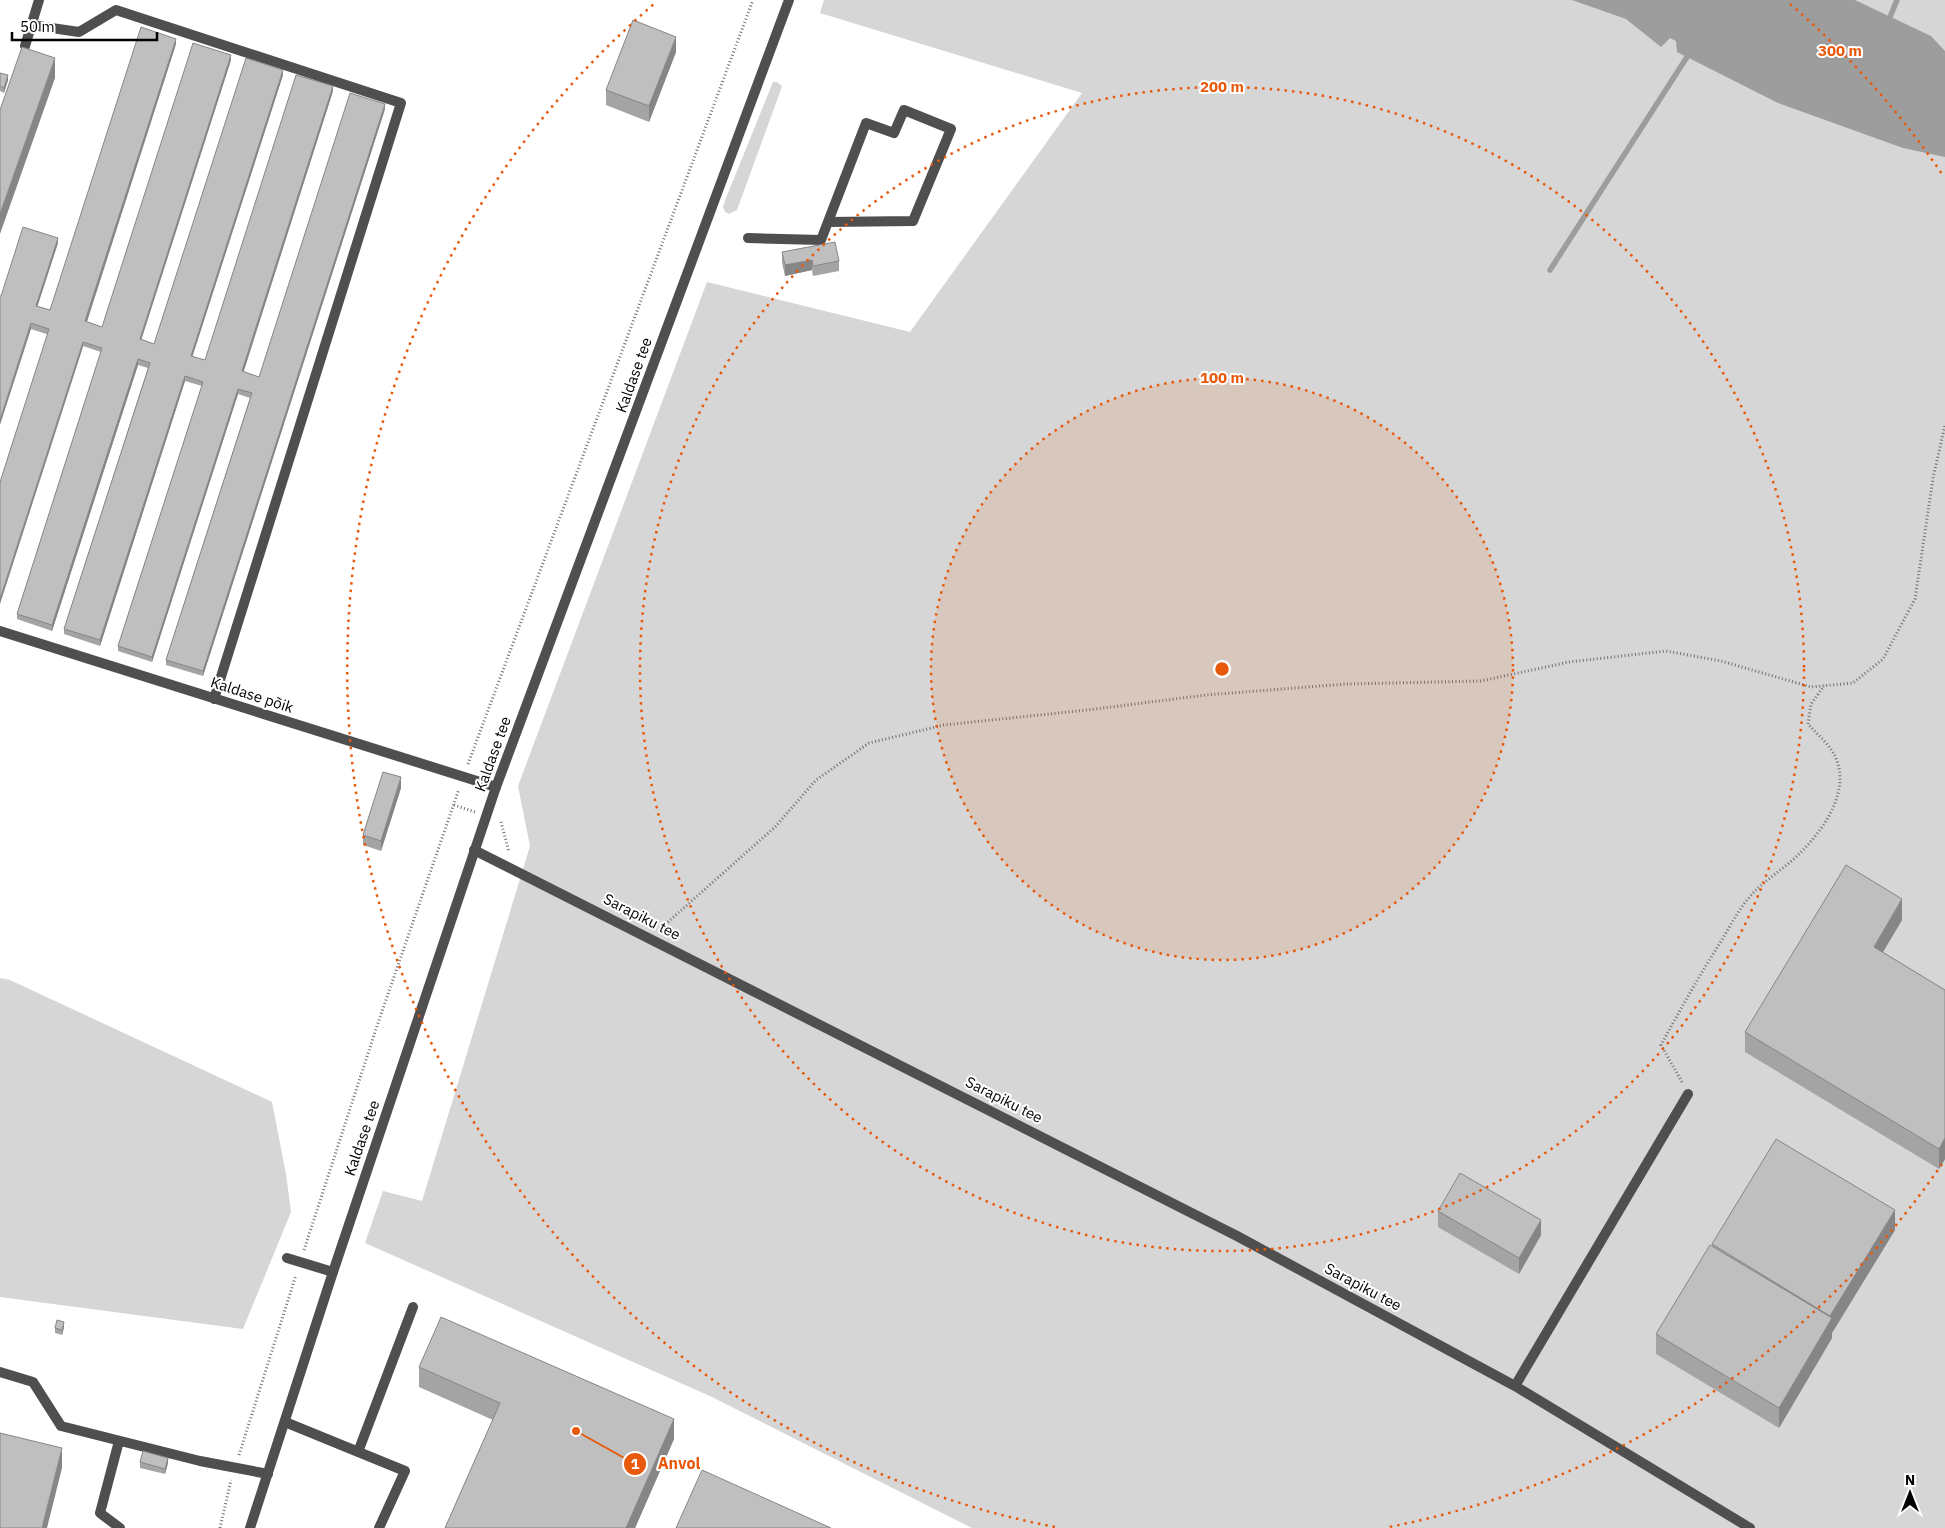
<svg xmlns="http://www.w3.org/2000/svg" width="1945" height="1528" font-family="'IBM Plex Sans',sans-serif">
  <rect width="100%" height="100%" fill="#fff"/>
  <!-- green -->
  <path fill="#d6d6d6" d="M824 0H1945V1528H972L712 1397 365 1243 383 1191 422 1201 530 846 518 786 707 282 910 332 1082 93 820 13Z
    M773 82H777L782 86 780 92 737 210 729 214 725 212 723 207 726 198Z
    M0 978 10 980 272 1102 286 1174 291 1212 243 1329 0 1297Z"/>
  <!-- water -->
  <path fill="#9d9d9d" d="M1572 0H1855L1931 36 1945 51V157L1903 148 1778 103 1677 52 1676 41 1670 38 1661 47 1626 19Z"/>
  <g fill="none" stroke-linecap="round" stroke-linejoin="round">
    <!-- stream -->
    <path stroke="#9d9d9d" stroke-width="5.5" d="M1890 17 1897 0
      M1550 270 1687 57"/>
    <!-- path -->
    <path stroke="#717171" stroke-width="3" stroke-dasharray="1 2.5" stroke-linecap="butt" d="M468 764 753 0
      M454 805 475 812
      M501 822 509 852
      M660 929 775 827 816 780 869 743 944 725 1087 710 1206 695 1346 684 1481 681 1569 662 1666 651 1721 661 1811 687 1853 683 1883 659 1915 599 1933 478 1945 425
      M1682 1082 1661 1045C1680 1010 1699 976 1720 943 1728 930 1735 916 1744 904 1758 884 1780 872 1797 856 1822 832 1852 792 1835 756 1829 744 1817 734 1808 724L1811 704 1824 686
      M304 1250 377 1026 459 789
      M239 1455 296 1275
      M220 1528 231 1480"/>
    <!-- service -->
    <path stroke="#4f4f4f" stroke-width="10" d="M31 25 79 32 116 10 401 103 214 699
      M25 46 39 0
      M748 238 821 240 866 123 894 133 904 110 951 129 913 221 828 222
      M0 631 496 787
      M287 1258 333 1272
      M0 1372 33 1382 61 1426 200 1461 268 1474
      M285 1422 405 1471 379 1528
      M119 1441 100 1513 120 1528
      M358 1452 413 1307"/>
    <!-- minor -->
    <path stroke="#4f4f4f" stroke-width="10" d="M474 850 1237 1236 1515 1386 1750 1528
      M1515 1386 1688 1094"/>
    <!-- tertiary -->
    <path stroke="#4f4f4f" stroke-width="10" d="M250 1528 333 1272 496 787 789 0"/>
  </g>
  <!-- wall -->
  <path fill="#a4a4a4" d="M176 44 87 322 102 327 231 60 141 339 154 344 283 75 192 357 205 360 333 91 243 372 259 377 385 109 203 676 166 665V660L250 398 238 394 152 662 118 651V646L202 386 185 381 100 646 64 634V629L148 368 138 365 52 631 17 619V614L101 352 31 329 1 296 58 243 37 306 50 310Z
    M676 52 649 122 606 105V90Z
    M0 73 8 80 4 93 0 91Z
    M782 252 839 261V271L813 276 812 270 785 276 782 263Z
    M401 788 381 851 363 845V835Z
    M1902 920 1883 952 1945 990V1159L1939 1169 1745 1052V1032Z
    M1438 1211 1541 1235 1519 1274 1438 1227Z
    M1895 1230 1832 1333V1338L1779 1428 1656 1354V1334L1712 1246V1244Z
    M64 1327 62 1335 55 1333V1328Z
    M419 1367 674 1439 635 1528H445L493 1420 419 1387Z
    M140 1462 168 1463 165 1474 140 1468Z"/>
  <!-- shaded-wall -->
  <path fill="#868686" d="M676 37V52L649 122V106Z
    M176 39V44L85 327V321Z
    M231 55V60L140 344V339Z
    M55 58V78L0 234V214Z
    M283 70V75L191 361V356Z
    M8 75V80L4 93V88Z
    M333 86V91L242 377V371Z
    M385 104V109L203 676V671Z
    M58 238V243L36 311V306Z
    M812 260V270L785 276V265Z
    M31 323V329L0 425V420Z
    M83 342V347L0 604V599Z
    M138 359V365L52 631V625Z
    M185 376V381L100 646V640Z
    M238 389V394L152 662V657Z
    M401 777V788L381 851V841Z
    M1902 899V920L1874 967V947Z
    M1945 1138V1159L1939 1169V1149Z
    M1895 1210V1230L1832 1333V1338L1779 1428V1408L1830 1322V1316Z
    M1541 1220V1235L1519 1274V1258Z
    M64 1322V1327L62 1335V1330Z
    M674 1419V1439L635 1528H626Z
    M62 1448V1468L47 1528H42Z
    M168 1458V1463L165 1474V1469Z"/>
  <!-- building -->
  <path fill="#bfbfbf" stroke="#868686" d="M633 20 676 37 649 106 606 90Z
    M141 27 176 39 85 321 102 327 193 43 231 55 140 339 154 344 246 58 283 70 191 356 205 360 296 75 333 86 242 371 259 377 350 93 385 104 203 671 166 660 252 393 238 389 152 657 118 646 203 382 185 376 100 640 64 629 150 363 138 359 52 625 17 614 102 348 83 342 0 599V482L49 329 31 323 0 420V296H1L23 227 58 238 36 306 50 310Z
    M22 47 55 58 0 214V110Z
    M0 73 8 75 4 88 0 86Z
    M835 242 839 261 813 266 812 260 785 265 782 252Z
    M383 772 401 777 381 841 363 835Z
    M1846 865 1902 899 1874 947 1945 990V1138L1939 1149 1745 1032Z
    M1776 1139 1895 1210 1830 1316 1712 1244Z
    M1460 1173 1541 1220 1519 1258 1438 1211Z
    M1710 1245 1832 1318 1779 1408 1656 1334Z
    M441 1317 674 1419 626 1528H445L500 1403 419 1367Z
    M57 1320 64 1322 62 1330 55 1328Z
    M0 1433 62 1448 42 1528H0Z
    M143 1451 168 1458 165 1469 140 1462Z
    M702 1470 831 1528H676Z"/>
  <!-- distance rings -->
  <circle cx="1222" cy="669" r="291" fill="#e8590c" fill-opacity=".12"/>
  <g fill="none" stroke="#e8590c" stroke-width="2.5" stroke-dasharray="2.5 5">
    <circle cx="1222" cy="669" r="291"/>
    <circle cx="1222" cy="669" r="582"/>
    <path d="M1942 1164A874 874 0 0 1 1389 1527M1055 1527A874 874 0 0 1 654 4M1790 4A874 874 0 0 1 1942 174"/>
  </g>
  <g text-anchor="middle" stroke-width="4" stroke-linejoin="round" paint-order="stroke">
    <!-- street labels -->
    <g font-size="15" fill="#000" stroke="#fff">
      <text transform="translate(634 375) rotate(-70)" y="5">Kaldase tee</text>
      <text transform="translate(252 695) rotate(18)" y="5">Kaldase põik</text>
      <text transform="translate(493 754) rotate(-70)" y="5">Kaldase tee</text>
      <text transform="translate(642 917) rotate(27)" y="5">Sarapiku tee</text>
      <text transform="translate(1004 1100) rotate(27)" y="5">Sarapiku tee</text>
      <text transform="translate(362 1138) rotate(-71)" y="5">Kaldase tee</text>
      <text transform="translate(1363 1287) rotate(28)" y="5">Sarapiku tee</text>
    </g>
  </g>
  <circle cx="1222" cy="669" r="8" fill="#e8590c" stroke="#fff" stroke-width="2.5"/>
  <g font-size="15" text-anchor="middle" font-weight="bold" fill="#e8590c" stroke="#fff" stroke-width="4" stroke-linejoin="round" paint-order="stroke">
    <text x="1840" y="56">300 m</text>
    <text x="1222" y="92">200 m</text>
    <text x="1222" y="383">100 m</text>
  </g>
  <!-- callouts -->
  <path fill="none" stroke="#e8590c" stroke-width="2" d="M576 1431L635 1464"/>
  <g fill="#e8590c" stroke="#fff" stroke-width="2">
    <circle cx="576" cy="1431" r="5"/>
    <circle cx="635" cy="1464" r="12"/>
  </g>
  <g font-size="15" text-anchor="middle" font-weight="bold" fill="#fff">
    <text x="635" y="1469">1</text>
  </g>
  <g font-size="16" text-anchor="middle" font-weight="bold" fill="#e8590c" stroke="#fff" stroke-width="4" stroke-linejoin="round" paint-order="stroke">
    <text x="679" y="1469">Anvol</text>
  </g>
  <!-- north arrow -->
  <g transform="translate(1910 1493)" stroke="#ffffff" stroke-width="4" paint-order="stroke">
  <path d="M0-4L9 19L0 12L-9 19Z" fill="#000000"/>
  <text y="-8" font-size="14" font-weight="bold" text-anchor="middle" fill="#000000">N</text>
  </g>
  <!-- scale -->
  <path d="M12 32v8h145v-8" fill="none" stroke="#000000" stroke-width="2.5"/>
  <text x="20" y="32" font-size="15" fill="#000000" stroke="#ffffff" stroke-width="4" paint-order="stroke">50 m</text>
</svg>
